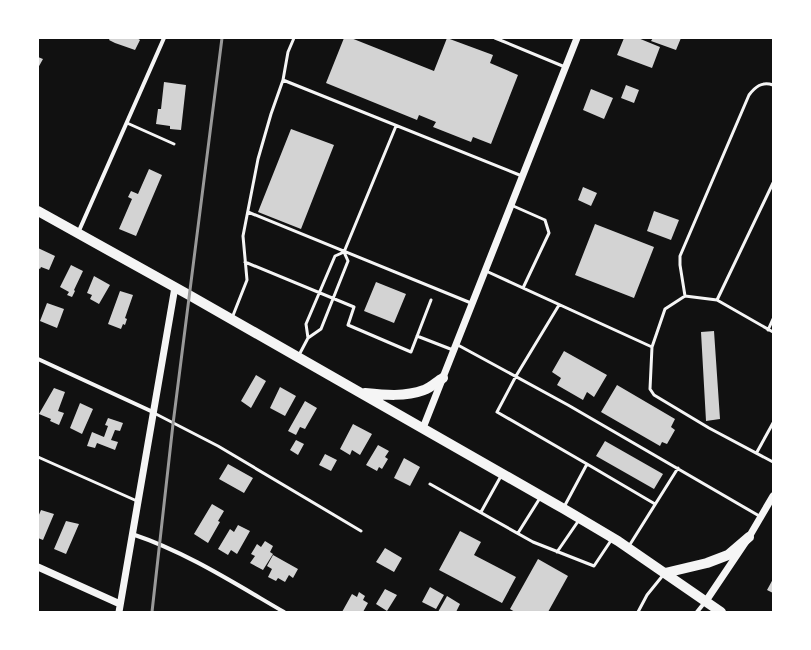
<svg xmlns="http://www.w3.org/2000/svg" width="811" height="650" font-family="Overpass,sans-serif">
  <rect width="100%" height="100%" fill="#111"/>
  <!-- building -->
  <path fill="#d3d3d3" d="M110 38H137L140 40 135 50 115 43 109 40Z
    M344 38H351L434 71 447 38 493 55 490 63 518 75 491 144 473 137 471 142 433 127 436 122 419 115 417 120 326 83Z
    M624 38H638L660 47 652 68 617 55Z
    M653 38H681L676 50 651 41Z
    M38 57 43 59 38 68Z
    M164 82 186 85 181 130 170 129V126L156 124 158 109H161Z
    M626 85 639 90 634 103 621 98Z
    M591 89 613 98 604 119 583 110Z
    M291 129 334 145 301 229 258 212Z
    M149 169 162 175 136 236 119 229 132 199 128 197 131 191 138 194Z
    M583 187 597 193 591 206 578 200Z
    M654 211 679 220 671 240 647 231Z
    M595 224 654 247 634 298 575 275Z
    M38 248 55 256 49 270 41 267 40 269 38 268Z
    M71 265 83 271 74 290 75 291 72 297 67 295 69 292 60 287Z
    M94 276 110 285 99 304 90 299 92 295 87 293Z
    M376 282 406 294 394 323 364 311Z
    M120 291 133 295 125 318 127 319 125 325 123 324 121 329 108 324Z
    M47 303 64 309 57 328 40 321Z
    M714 331 720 419 706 421 701 332Z
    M564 351 607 375 594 397 587 392 583 400 557 385 561 378 552 372Z
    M256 375 266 381 251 408 241 401Z
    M617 385 675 419 671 427 675 430 667 444 662 442 660 446 601 412Z
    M280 387 296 396 285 416 270 408Z
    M54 388 65 392 58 411 64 413 59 425 50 421 51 419 39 414Z
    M305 401 317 408 305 429 300 427 296 435 288 431Z
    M80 403 93 409 82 434 70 428Z
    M108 418 123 423 120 431 115 430 111 440 118 442 115 450 97 443 95 448 87 446 92 432 104 437 108 426 105 425Z
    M353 424 372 434 360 455 352 450 350 455 340 449Z
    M296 440 304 444 298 455 290 450Z
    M605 441 663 474 654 489 596 456Z
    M378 445 389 451 385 457 388 459 382 469 379 467 377 471 366 465Z
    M325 454 337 460 331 471 319 465Z
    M404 458 420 467 410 486 394 478Z
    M228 464 253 478 244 493 219 479Z
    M212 504 224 511 218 521 220 522 208 543 194 534Z
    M41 510 54 514 43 540 38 538V517Z
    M66 521 79 524 66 554 54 549Z
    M238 525 250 531 237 554 231 550 228 555 218 549 230 529 234 532Z
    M460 531 481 542 474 555 516 577 502 603 439 570Z
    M265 541 273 546 270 552 273 554 263 570 250 563 255 556 251 554 257 544 261 547Z
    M385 548 402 558 394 572 376 562Z
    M273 555 298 569 293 578 289 575 285 582 278 578 276 581 268 577 272 569 267 566Z
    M538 559 568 576 548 612H515L510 609Z
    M773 579V593L767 590Z
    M430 587 444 595 436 609 422 602Z
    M385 589 397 595 387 611 376 604Z
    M359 592 365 596 363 600 368 603 363 612H342L352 594 357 597Z
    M447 596 460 604 456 612H438Z"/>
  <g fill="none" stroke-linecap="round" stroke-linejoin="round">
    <!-- service -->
    <path stroke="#f5f5f5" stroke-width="3" d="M495 38 565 67
      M283 80 288 52 294 38
      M127 123 174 144
      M773 183 717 300 773 332
      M511 205 545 220 549 233 523 288
      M248 212 471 303
      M245 262 354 307 348 325 411 352 431 300
      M486 271 652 347
      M685 296 680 265V256L749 95C755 87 762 81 773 85
      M717 300 685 296 665 309 652 347 650 389 654 395 709 428 773 462
      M559 305 516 376 497 412 587 464 564 507
      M232 318 247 280 243 236 258 159 271 114 283 80 522 176
      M768 330 773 319
      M417 336 453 350
      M308 338 306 324 335 256 344 252 396 126
      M456 344 568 405 761 517
      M299 355 308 338 321 329 348 261 344 252
      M154 413 218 446 361 531
      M757 452 773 423
      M38 457 137 501
      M587 464 655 504
      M430 484 533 542 594 566 612 539
      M481 512 501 476
      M518 533 540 498
      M629 546 678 468
      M557 552 579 520
      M638 612 647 595 664 574"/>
    <!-- minor -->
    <path stroke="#f5f5f5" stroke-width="4" d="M78 233 164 38
      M38 359 153 412
      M132 534C186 552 234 583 284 612
      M697 612 705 602"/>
    <!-- tertiary -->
    <path stroke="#f5f5f5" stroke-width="7" d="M423 428 577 38
      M38 567 120 604
      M706 601 749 537 773 496
      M119 612 175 287"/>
    <!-- primary -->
    <path stroke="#f5f5f5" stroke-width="10" d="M38 211 189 295 564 509 618 541 721 612
      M365 393C385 395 405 397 424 390 431 388 437 381 443 378
      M665 573 707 563 728 555 749 537"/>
    <!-- rail -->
    <path stroke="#9a9a9a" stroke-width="3" d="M152 612 173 424 222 38"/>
  </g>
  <!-- border -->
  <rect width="811" height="650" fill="none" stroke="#ffffff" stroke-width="78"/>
</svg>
